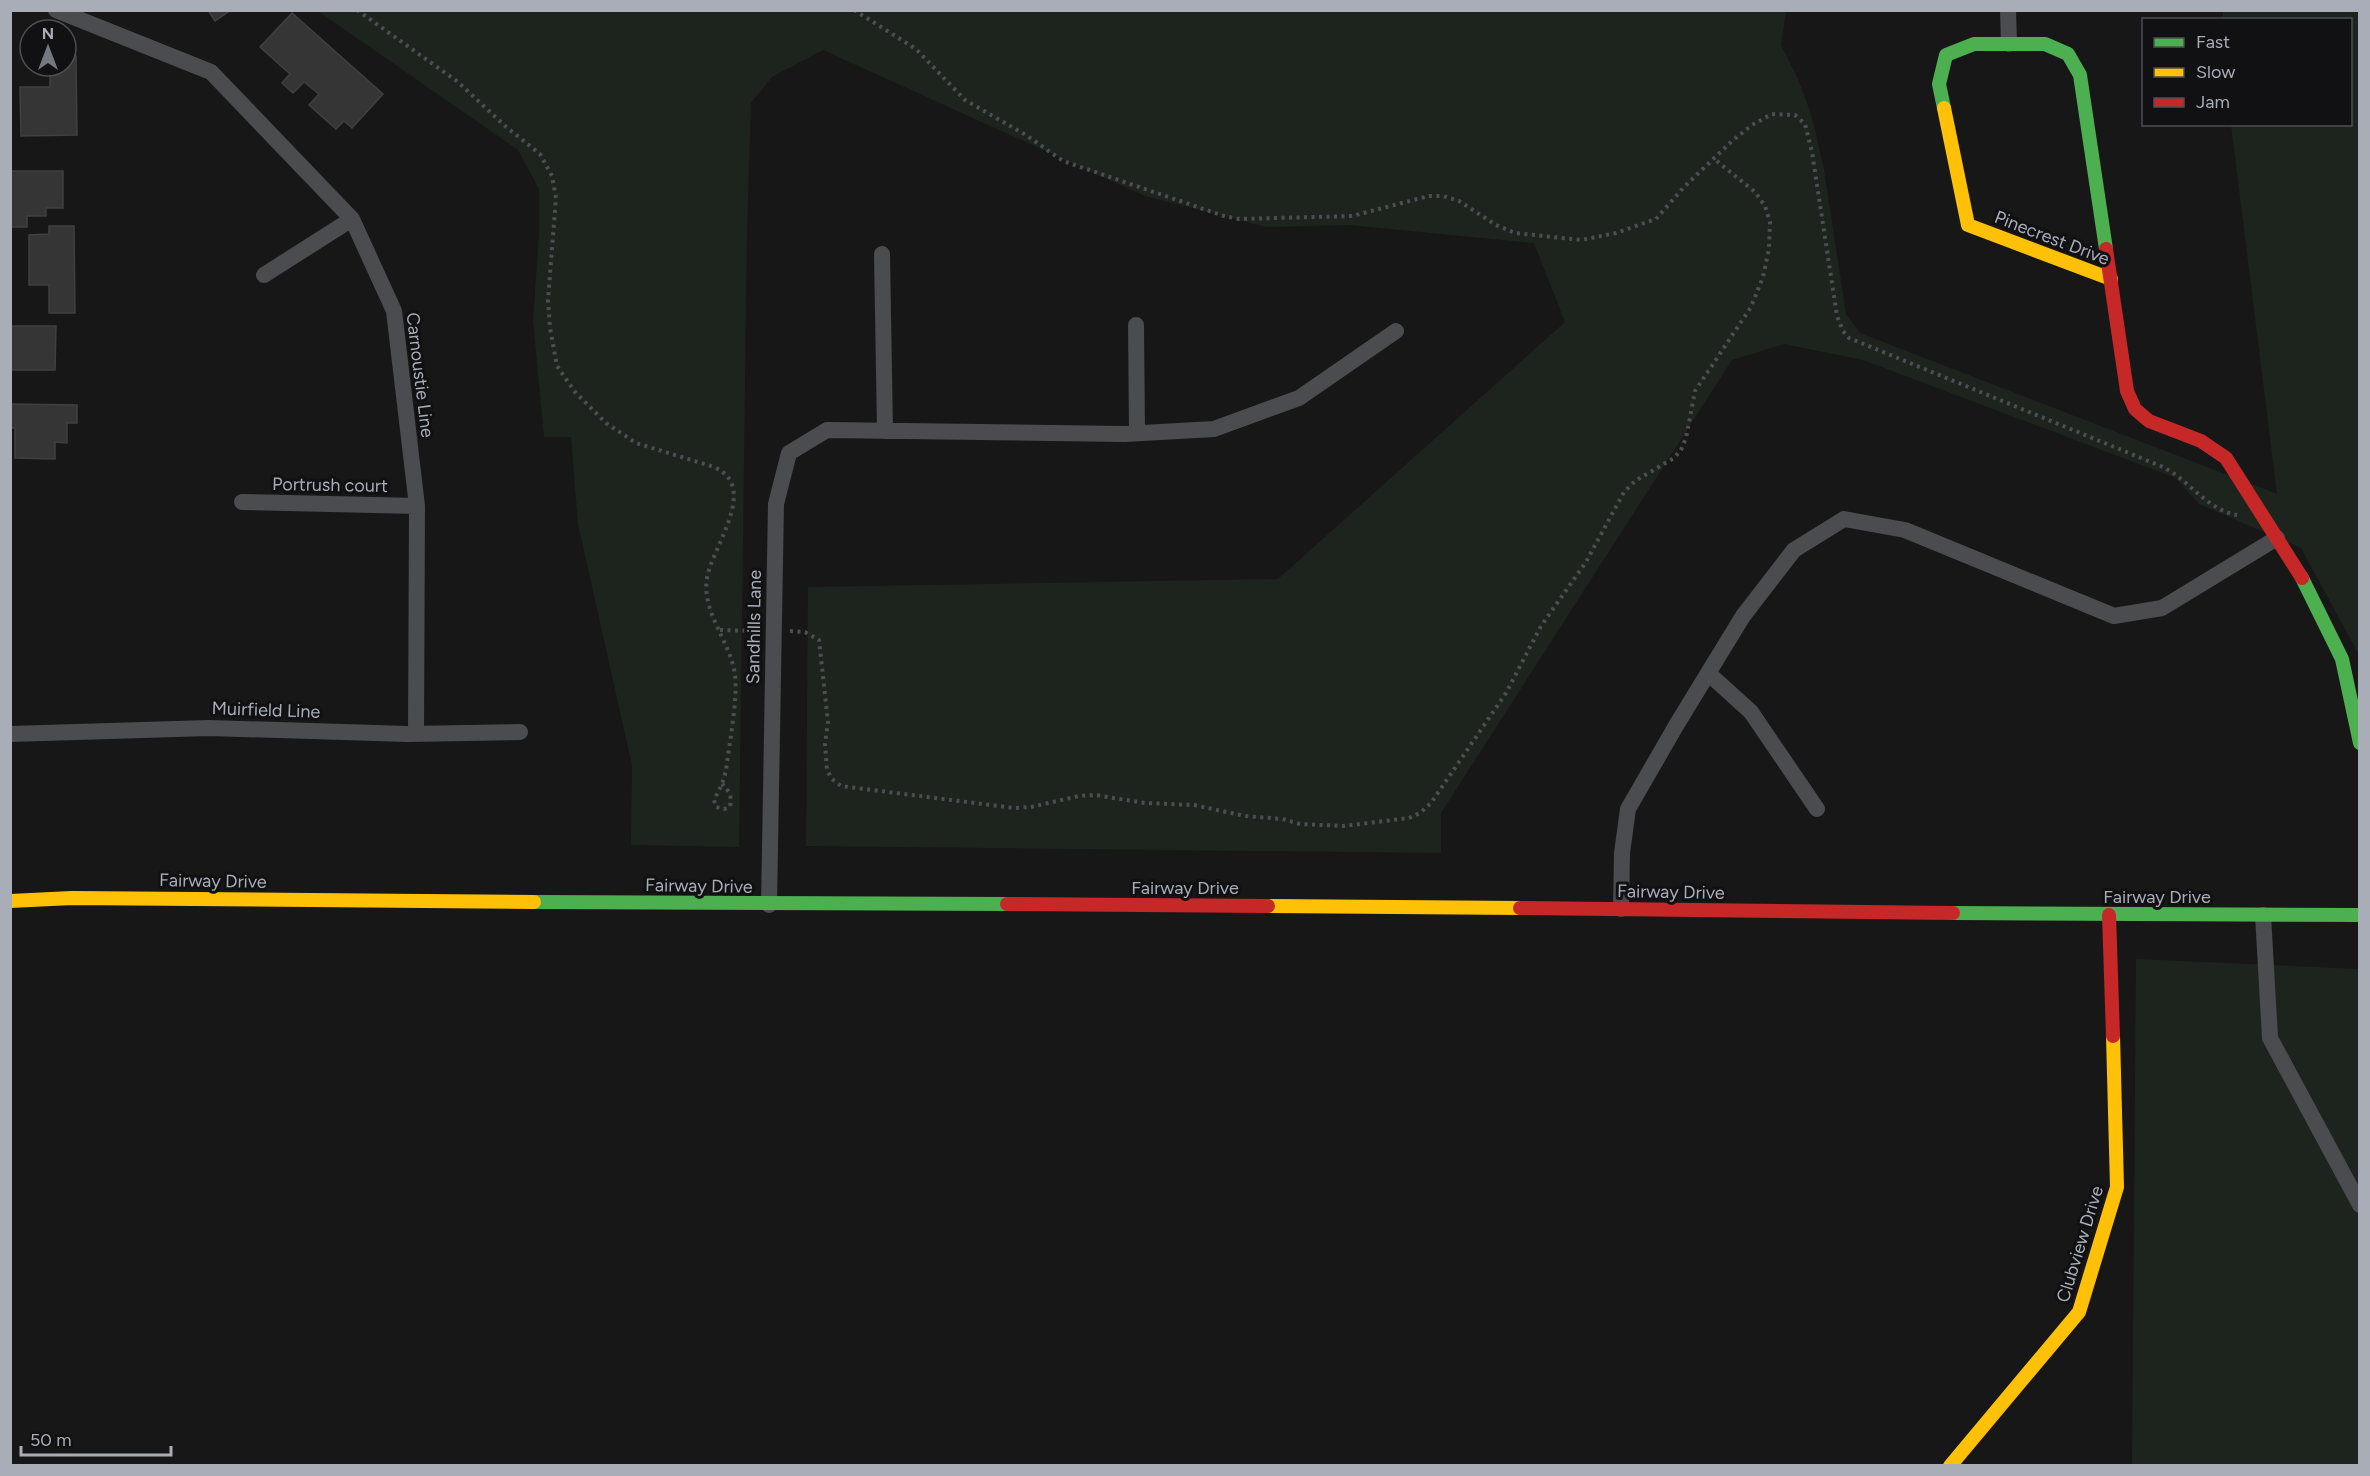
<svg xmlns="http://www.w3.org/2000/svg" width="2370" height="1476" font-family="Figtree,sans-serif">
  <rect width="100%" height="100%" fill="#171717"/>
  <!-- green -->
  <path fill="#1d241e" d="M318 11H1786L1781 45 1798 79 1812 117 1824 170 1846 314 1860 333 2277 494 2231 125 2350 124V20L2223 19V11H2359V655L2301 548 2199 504 2176 478 1863 360 1784 344 1732 360 1441 813V853L806 846 808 587 1278 579 1565 322 1534 243 1349 225 1266 227 1145 196 823 50 772 77 751 103 747 229 739 847 631 845 632 765 578 524 571 437H544L533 320 539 234V189L518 150Z
    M2136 959 2359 969V1465L2132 1466Z"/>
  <!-- building -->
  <path fill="#353536" stroke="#3f4043" stroke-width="1.5" d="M208 10H231L215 21Z
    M292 13 383 94 352 128 344 121 336 129 309 105 319 94 304 82 293 93 282 83 290 74 260 47Z
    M66 56H76L77 135 21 136 20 87H50V66H66Z
    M10 171H63V208H46V216H27V227H10Z
    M49 226H74L75 313H49V285H29V235L49 234Z
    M10 326H56L55 370H10Z
    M10 404 77 405V423H67V443L55 442V459L15 458V428H10Z"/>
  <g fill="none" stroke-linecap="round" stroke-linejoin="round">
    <!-- path -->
    <path stroke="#4d4e52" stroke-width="4" stroke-dasharray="3 4.5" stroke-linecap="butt" d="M357 10 458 82 505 126 540 154 552 176 556 198 548 300 550 328 557 366 575 392 606 423 636 443 714 467C760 487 712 547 707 578 701 612 731 642 735 675 738 700 729 744 726 771L722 784 714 800 716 807 724 809 730 807C732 796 730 792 722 784
      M854 10 916 49 965 100 1026 135 1063 161 1224 216 1239 219 1352 216 1429 196H1443L1459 201 1496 225 1515 233 1581 240 1616 233 1656 219 1684 187 1732 141 1752 125 1772 114 1795 115 1805 124 1812 152 1837 316 1843 331 1849 338 2163 467C2189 480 2207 510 2237 515
      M720 630 758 631
      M790 631 805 632 819 640 828 722 825 744 827 770 832 779 841 786 1014 808 1031 807 1079 796 1095 795 1145 803 1194 805 1245 816 1282 819 1300 824 1344 826 1409 818 1420 813 1431 803 1506 693 1541 626 1586 562 1624 492 1635 481 1674 458 1681 450 1686 438 1695 391 1751 307 1763 277 1769 249 1770 222 1765 206 1755 192 1713 158"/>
    <!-- street -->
    <path stroke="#4b4c50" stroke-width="16" d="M56 10 211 72 352 219 394 311 417 506 416 734
      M2008 10 2009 44
      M882 254 885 431
      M264 275 352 219
      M1136 325 1137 433
      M242 502 417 506
      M1708 673 1751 712 1817 809
      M10 734 209 728 408 734 520 732
      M769 905 776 504 789 453 827 430 1125 434 1214 429 1299 398 1396 331
      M1621 909 1622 853 1628 809 1677 724 1743 616 1794 550 1844 519 1905 530 2114 616 2162 608 2277 538
      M2263 915 2270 1038 2360 1205"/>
    <!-- fast -->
    <path stroke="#4caf50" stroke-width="14" d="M1944 108 1939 84 1946 55 1974 44H2045L2068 54 2080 75 2106 249
      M2302 578 2342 659 2360 743
      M534 902 1007 904
      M1953 913 2360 915"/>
    <!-- slow -->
    <path stroke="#ffc107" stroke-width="14" d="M1944 108 1968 225 2111 279
      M10 901 72 898 534 902
      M1268 906 1520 908
      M1950 1466 2079 1312 2117 1187 2113 1036"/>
    <!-- jam -->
    <path stroke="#c62828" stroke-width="14" d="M2106 249 2127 391 2135 409 2149 421 2201 441 2226 458 2302 578
      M1007 904 1268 906
      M1520 908 1953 913
      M2109 915 2113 1036"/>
  </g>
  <g text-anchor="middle" stroke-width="6" stroke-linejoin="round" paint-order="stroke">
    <!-- street labels -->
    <g font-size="18" fill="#a8adb8" stroke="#111113">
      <text transform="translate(2052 238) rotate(21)" y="6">Pinecrest Drive</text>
      <text transform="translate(420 375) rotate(83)" y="6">Carnoustie Line</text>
      <text transform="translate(330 485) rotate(1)" y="6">Portrush court</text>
      <text transform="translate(754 627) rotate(-89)" y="6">Sandhills Lane</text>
      <text transform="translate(266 710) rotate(2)" y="6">Muirfield Line</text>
      <text transform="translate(213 881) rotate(1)" y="6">Fairway Drive</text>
      <text transform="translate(699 886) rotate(1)" y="6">Fairway Drive</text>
      <text x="1185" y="894">Fairway Drive</text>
      <text transform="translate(1671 892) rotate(1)" y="6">Fairway Drive</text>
      <text x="2157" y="903">Fairway Drive</text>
      <text transform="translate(2080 1244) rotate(-73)" y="6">Clubview Drive</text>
    </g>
  </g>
  <!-- border -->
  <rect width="2370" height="1476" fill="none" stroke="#a8adb8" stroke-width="24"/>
  <!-- legend -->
  <rect x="2142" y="18" width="210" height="108" fill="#111113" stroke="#4d4f55" stroke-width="1.5"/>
  <rect x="2154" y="38" width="30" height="9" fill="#4caf50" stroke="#4d4f55" stroke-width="1.5"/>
  <text x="2196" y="48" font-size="18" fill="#a8adb8">Fast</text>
  <rect x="2154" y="68" width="30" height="9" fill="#ffc107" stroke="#4d4f55" stroke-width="1.5"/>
  <text x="2196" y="78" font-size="18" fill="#a8adb8">Slow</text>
  <rect x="2154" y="98" width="30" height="9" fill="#c62828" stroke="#4d4f55" stroke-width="1.5"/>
  <text x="2196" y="108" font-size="18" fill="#a8adb8">Jam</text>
  <!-- north arrow -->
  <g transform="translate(48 48)"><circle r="28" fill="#111113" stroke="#4d4f55" stroke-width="1.5"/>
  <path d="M0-4.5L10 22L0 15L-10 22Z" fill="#757880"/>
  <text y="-9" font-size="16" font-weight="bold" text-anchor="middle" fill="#a8adb8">N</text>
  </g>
  <!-- scale -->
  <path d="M21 1446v9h150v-9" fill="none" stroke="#a8adb8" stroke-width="3"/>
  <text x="30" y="1446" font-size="18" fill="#a8adb8" stroke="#111113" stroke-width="4.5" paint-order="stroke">50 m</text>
</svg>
